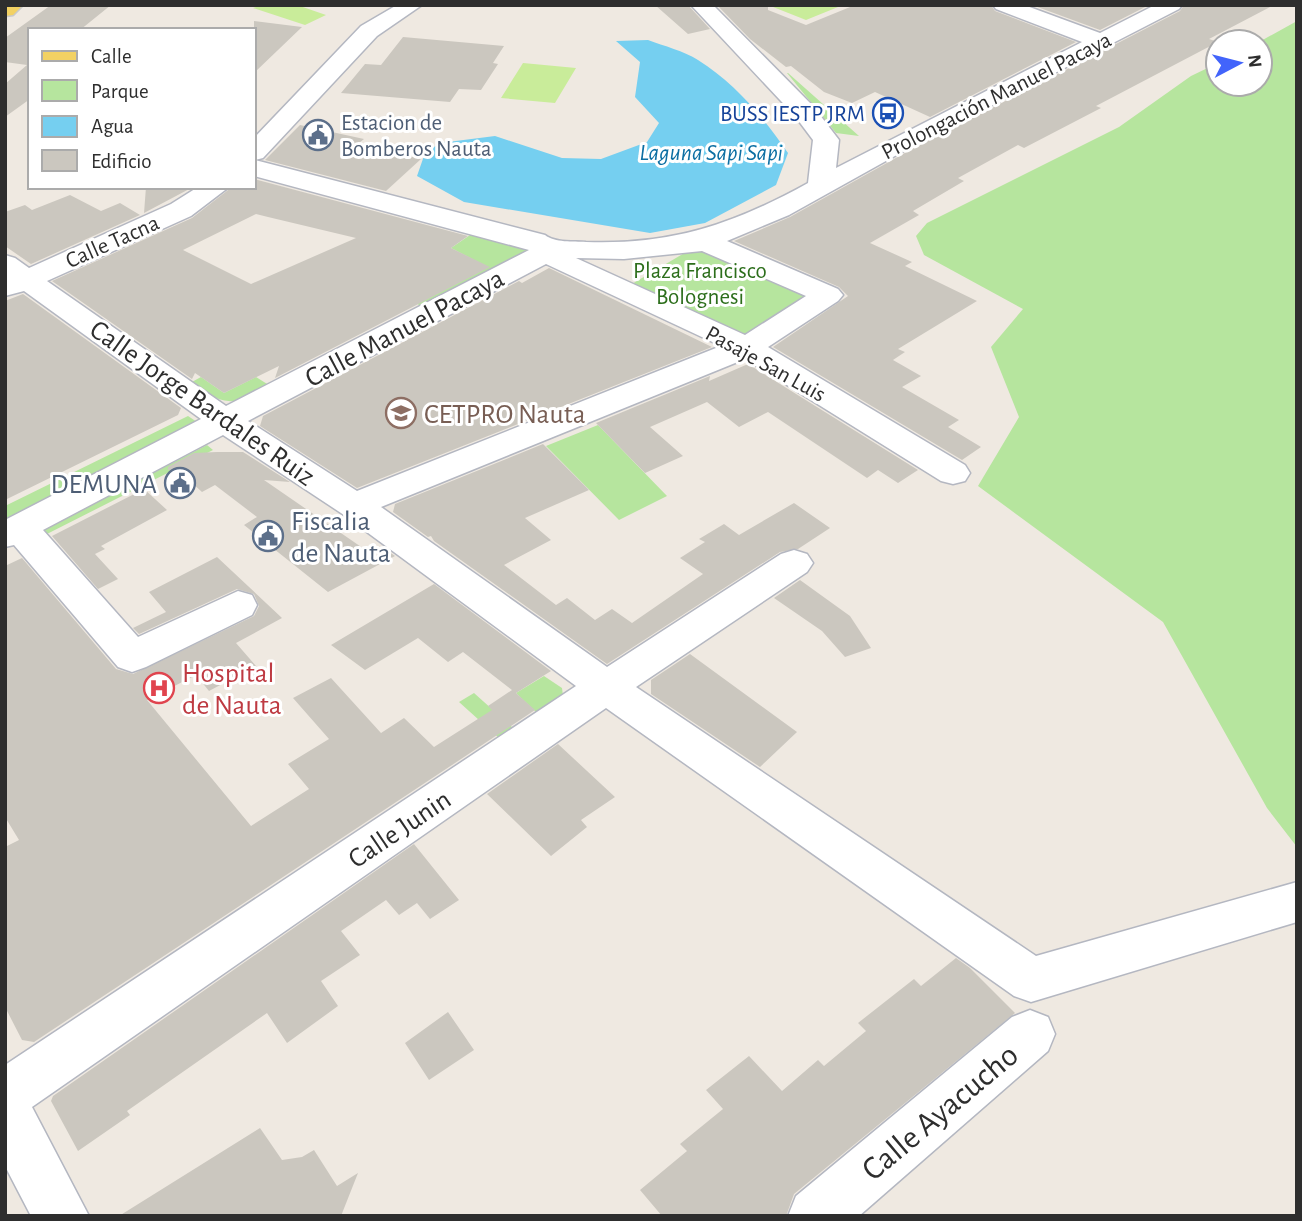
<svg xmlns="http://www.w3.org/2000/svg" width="1302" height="1221" font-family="'Alegreya Sans',sans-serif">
  <rect width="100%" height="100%" fill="#efe9e1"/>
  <!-- green -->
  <path fill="#b6e59e" d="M1297 21V847L1267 808 1163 622 978 486 1019 417 991 347 1023 309 924 255 916 236 927 223 1119 127 1191 76 1218 63V84H1260L1259 42Z
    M787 73H788L859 136 836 133Z
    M473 233 531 248 532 256 428 311 410 299 480 263 451 248Z
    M698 245 813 297 749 343 625 288Z
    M201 377 224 393 256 377 272 387C231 405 229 408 190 383Z
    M188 416 200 424 5 522V506Z
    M598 425 667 496 619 520 546 446Z
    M207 445 213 450 43 536 39 532Z
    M544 676 562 688 563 696 537 713 516 693Z
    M474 693 513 728 499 738 459 702Z"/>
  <!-- pitch -->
  <path fill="#c9ec9a" d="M261 5H297L326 15 305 25 253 8Z
    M768 5H843L806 20Z
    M523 63 576 68 555 103 501 98Z"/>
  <!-- water -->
  <path fill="#75cff0" d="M648 40C664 46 684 51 698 60 735 83 764 118 788 153L776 185 705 223 650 233 464 202 417 176 425 153 440 143 495 136 562 158 601 159 647 142 659 123 635 97 640 62 616 41Z"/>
  <!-- building -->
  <path fill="#cbc7bf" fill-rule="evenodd" d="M51 5H111L80 30H30V99L5 117V84L27 65 5 62V38Z
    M655 5H688L710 29 688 34Z
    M717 5H768V10L806 25 855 5H991L995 11 1076 42 930 117 875 92 852 103 824 92 791 66 786 67 750 39Z
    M1032 5H1149L1100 30Z
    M1184 5H1274L1209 39 1218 42 1096 106 1101 108 1024 148 1018 145 958 178 964 181 913 211 919 215 870 243 912 262 905 266 977 301 898 349 905 352 893 360 921 376 902 387 959 420 948 427 981 447 962 460 773 347 848 296 839 287 734 241 790 217 912 149 1180 11Z
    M254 21 302 27 254 73Z
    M403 37 504 46 493 63 498 64 481 90 459 89 450 102 341 93 365 64 381 65Z
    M300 125 364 139 359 143 421 159 386 191 265 160Z
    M254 179 468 236 451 248 490 267 275 378 279 366 224 393 195 373 192 379 52 281 192 218 232 187H254ZM256 214 268 217 356 238 251 284 183 250Z
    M146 187H193L144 213Z
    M70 195 101 211 120 203 140 215 31 264 5 246V212L25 205 32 210Z
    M549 268 712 347 357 488 260 426 263 416 519 281 522 283Z
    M23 294 181 408 178 415 5 500V301Z
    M748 364 918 470 898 483 878 470 867 478 768 412 739 427 707 402 650 427 683 456 645 473 596 423 710 376 709 381Z
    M543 444 589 490 525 518 551 540 504 565 556 605 567 598 595 620 612 609 632 623 703 574 680 558 705 542 699 539 724 524 739 535 794 503 830 528 798 549 780 552 607 664 434 541 431 536 428 537 393 512 395 504Z
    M217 452H243L290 482 264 480 383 562 385 549 395 556 328 592 244 525 257 517 215 485 202 492 179 471 168 470V467L194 453Z
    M144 489 167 510 101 546 105 549 95 554 118 579 98 589 52 536Z
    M217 557 282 618 236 643 256 666 209 691 196 675 147 700 251 826 309 789 288 764 329 739 293 698 331 678 381 733 404 718 434 747 492 710 488 706 512 690 463 652 448 662 418 638 365 670 331 645 434 584 551 671 516 693 535 710 34 1042 22 1040 5 1007V847L19 840 5 817V566L22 558 116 669 133 674 254 616 259 606 254 594 237 589 139 634 133 628 166 612 149 592Z
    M800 580 850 616 871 648 845 657 822 631 774 598Z
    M690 654 797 732 760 767 651 694V680Z
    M558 744 615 797 581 820 587 827 551 856 487 794Z
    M414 844 459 900 430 919 417 903 399 915 386 900 341 931 360 955 321 981 338 1006 287 1043 267 1013 127 1111 130 1115 78 1151 51 1101 53 1096Z
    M956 958 970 968 1015 1013 794 1194 786 1216H662L640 1190 687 1151 680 1144 723 1109 706 1090 749 1056 782 1091 818 1060 824 1066 866 1031 858 1023 914 979 921 986Z
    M448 1012 474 1050 429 1080 405 1043Z
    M260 1128 282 1160 302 1157 314 1150 337 1186 358 1173 341 1216H119Z"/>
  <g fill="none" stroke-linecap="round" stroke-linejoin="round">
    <!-- minor casing -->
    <g stroke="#b4b7c1" stroke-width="3">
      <path id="minor" d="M397 5H422L377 36 263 158 255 160 545 235C555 243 573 241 586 242 672 245 734 224 808 183L813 140 795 116 691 5H713L813 106 839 140 836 168 1082 42 996 9 993 5H1024L1100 33 1155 5H1182L1179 9 911 147 789 215 727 241 838 289 843 295 838 301 768 347 965 465 970 473 965 481 953 484 941 481 745 359 381 507 607 667 781 554 794 550 807 554 813 563 807 572 636 687 1036 956 1297 882V922L1031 1002 1014 996 606 708 32 1107 89 1216H31L5 1166V1065L576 686 341 513 223 435 43 530 138 637 238 591 252 595 257 605 252 615 146 667 132 672 118 667 14 545 5 547V520L201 419 24 291 5 296V255L15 258 29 268 171 204 198 187H229L191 216 47 281 226 406 529 250 254 176V138L361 26ZM702 251 806 296 745 335 576 258 624 259ZM546 264 721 346 357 491 248 421Z
        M1030 1010 1048 1017 1055 1034 1048 1051 859 1216H788L796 1196 1012 1017Z"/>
    </g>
    <!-- major casing -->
    <g stroke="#c9c9c9" stroke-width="3">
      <path id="major" d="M5 5H23L13 15 5 16Z"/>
    </g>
    <!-- minor -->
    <use href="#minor" fill="#fff" fill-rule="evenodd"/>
    <!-- major -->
    <use href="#major" fill="#f2d163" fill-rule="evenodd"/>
  </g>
  <!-- icons -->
  <defs>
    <g id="bus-ring" transform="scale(1.575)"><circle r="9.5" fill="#fff" stroke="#1a4fb4" stroke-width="1.5"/><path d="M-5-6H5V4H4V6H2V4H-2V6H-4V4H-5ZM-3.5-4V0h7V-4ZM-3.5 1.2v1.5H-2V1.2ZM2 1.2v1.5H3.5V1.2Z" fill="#1a4fb4"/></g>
    <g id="civic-ring" transform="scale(1.575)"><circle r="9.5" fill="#fff" stroke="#5c6f8a" stroke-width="1.5"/><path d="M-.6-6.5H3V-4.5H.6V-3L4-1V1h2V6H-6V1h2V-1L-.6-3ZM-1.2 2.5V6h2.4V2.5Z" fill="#5c6f8a"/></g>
    <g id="university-ring" transform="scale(1.575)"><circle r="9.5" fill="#fff" stroke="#8d6e63" stroke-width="1.5"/><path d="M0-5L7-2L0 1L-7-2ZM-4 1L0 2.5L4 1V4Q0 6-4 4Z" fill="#8d6e63"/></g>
    <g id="hospital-ring" transform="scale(1.575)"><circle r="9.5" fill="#fff" stroke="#e0444e" stroke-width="1.5"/><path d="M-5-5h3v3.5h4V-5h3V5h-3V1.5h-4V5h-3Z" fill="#e0444e"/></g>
  </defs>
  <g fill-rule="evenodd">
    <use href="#bus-ring" x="888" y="113"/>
    <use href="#civic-ring" x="318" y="135"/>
    <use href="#university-ring" x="401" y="413"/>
    <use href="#civic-ring" x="180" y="483"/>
    <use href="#civic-ring" x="268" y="536"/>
    <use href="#hospital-ring" x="159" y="688"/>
  </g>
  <g text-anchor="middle" stroke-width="6" stroke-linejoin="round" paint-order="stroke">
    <!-- far-street labels -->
    <g font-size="23" fill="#2e2e2e" stroke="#fff">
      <text transform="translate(996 95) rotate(-27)" y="8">Prolongación Manuel Pacaya</text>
      <text transform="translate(112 241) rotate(-24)" y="8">Calle Tacna</text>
      <text transform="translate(766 363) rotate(29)" y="8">Pasaje San Luis</text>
    </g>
    <!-- far-transit labels -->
    <g font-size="23" fill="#164399" stroke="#fff" text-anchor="end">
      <text x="865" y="121">BUSS IESTP JRM</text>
    </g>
    <!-- far-service labels -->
    <g font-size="23" fill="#4e5e75" stroke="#fff" text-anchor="start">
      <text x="341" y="130">Estacion de<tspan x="341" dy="26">Bomberos Nauta</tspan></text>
    </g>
    <!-- far-park labels -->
    <g font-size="23" fill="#2c6e1b" stroke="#fff">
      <text x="700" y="278">Plaza Francisco<tspan x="700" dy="26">Bolognesi</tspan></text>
    </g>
    <!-- far-water labels -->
    <g font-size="24" font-style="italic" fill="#0d6fa3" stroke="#fff">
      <text x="711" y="160">Laguna Sapi Sapi</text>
    </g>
    <!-- street labels -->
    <g font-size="28" fill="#2e2e2e" stroke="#fff">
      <text transform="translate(404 327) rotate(-28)" y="10">Calle Manuel Pacaya</text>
      <text transform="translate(203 402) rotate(35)" y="10">Calle Jorge Bardales Ruiz</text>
      <text transform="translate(399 828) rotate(-34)" y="10">Calle Junin</text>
    </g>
    <!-- education labels -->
    <g font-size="28" fill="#785e54" stroke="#fff" text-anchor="start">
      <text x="424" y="423">CETPRO Nauta</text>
    </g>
    <!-- service labels -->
    <g font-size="28" fill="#4e5e75" stroke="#fff" text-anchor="end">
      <text x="157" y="493">DEMUNA</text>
      <text x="291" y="530" text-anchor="start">Fiscalia<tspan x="291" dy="32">de Nauta</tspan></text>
    </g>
    <!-- health labels -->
    <g font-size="28" fill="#be3a42" stroke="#fff" text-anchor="start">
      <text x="182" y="682">Hospital<tspan x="182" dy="32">de Nauta</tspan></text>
    </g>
    <!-- near-street labels -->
    <g font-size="33" fill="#2e2e2e" stroke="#fff">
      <text transform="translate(939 1111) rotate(-40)" y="12">Calle Ayacucho</text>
    </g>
  </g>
  <!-- border -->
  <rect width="1302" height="1221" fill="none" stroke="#2e2e2e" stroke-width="14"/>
  <!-- legend -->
  <rect x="28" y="28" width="228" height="161" fill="#ffffff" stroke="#ababab" stroke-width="2"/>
  <rect x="42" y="51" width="35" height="10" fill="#f2d163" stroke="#ababab" stroke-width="2"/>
  <text x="91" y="63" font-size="21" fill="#2e2e2e">Calle</text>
  <rect x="42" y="80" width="35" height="21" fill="#b6e59e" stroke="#ababab" stroke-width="2"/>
  <text x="91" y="98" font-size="21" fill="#2e2e2e">Parque</text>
  <rect x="42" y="116" width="35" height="21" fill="#75cff0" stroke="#ababab" stroke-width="2"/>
  <text x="91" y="133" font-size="21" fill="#2e2e2e">Agua</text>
  <rect x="42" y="150" width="35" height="21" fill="#cbc7bf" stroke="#ababab" stroke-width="2"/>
  <text x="91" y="168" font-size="21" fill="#2e2e2e">Edificio</text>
  <!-- north arrow -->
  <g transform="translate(1239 63) rotate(83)"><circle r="33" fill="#ffffff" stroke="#ababab" stroke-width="2"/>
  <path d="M0-5L12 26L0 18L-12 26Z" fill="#4264fb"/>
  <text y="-10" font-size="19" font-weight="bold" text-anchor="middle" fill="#2e2e2e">N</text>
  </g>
</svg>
